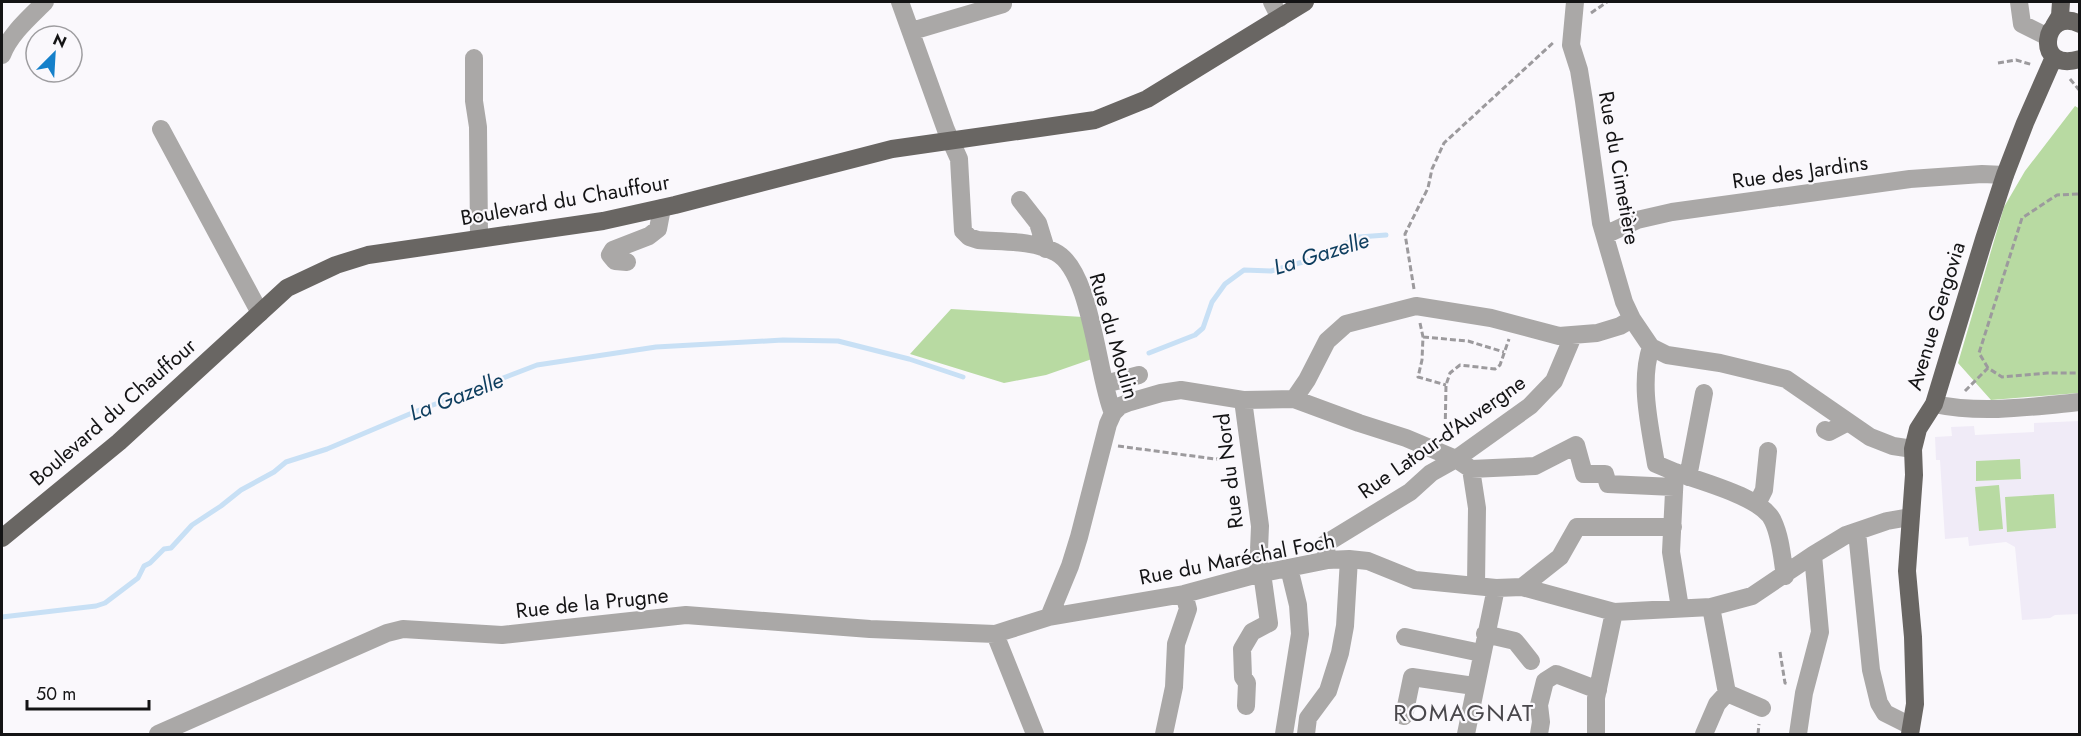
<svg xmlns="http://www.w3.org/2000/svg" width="2081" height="736" font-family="Jost,sans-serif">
  <rect width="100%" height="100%" fill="#faf8fc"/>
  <!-- built -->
  <path fill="#f0ebf7" d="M2079 421V614L2055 615 2050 618 2022 620 2015 547 2006 542 1969 546 1968 537 1945 539 1940 460H1936L1935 437 1952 436 1951 427 1974 426 1975 435 2034 432V423Z"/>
  <!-- green -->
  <path fill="#b8daa2" d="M2075 106 2080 109 2079 393 1991 400 1958 363 2004 207 2025 171Z
    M951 309 1083 317 1092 359 1046 375 1004 383 910 354Z
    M2020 459 2021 479 1976 481V461Z
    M1999 485 2003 529 1979 531 1975 487Z
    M2054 494 2056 528 2007 532 2005 497Z"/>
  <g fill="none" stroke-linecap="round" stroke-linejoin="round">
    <!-- stream -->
    <path stroke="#c8e0f5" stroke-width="5" d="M1149 353 1195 335 1203 328 1212 302 1225 284 1244 270 1271 271 1310 260 1359 237 1386 235
      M2 617 96 606 105 603 138 578 144 566 150 563 164 549 171 548 192 525 221 506 241 490 274 472 286 462 327 449 412 413 537 365 656 347 783 340 838 341 909 359 963 377"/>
    <!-- path -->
    <path stroke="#9c9a9d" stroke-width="3" stroke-dasharray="6 3" stroke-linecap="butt" d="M1591 13 1607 2
      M1998 63 2016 60 2033 65
      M2070 79 2080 91
      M1414 289 1405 234 1428 188 1432 169 1444 143 1555 41
      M1420 323 1423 337 1422 360 1418 377 1446 385
      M1423 337 1468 341 1504 352
      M1988 368 1979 353 2022 218 2057 195 2080 194
      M1965 391 1988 368 2002 377 2047 373H2080
      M1445 437 1446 385 1450 373 1460 365 1495 369 1500 365 1509 339
      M1118 446 1215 459 1234 458
      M1780 652 1785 683 1789 684
      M1758 734 1759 724"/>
    <!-- minor -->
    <path stroke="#aaa8a7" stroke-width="18" d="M900 2 946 130 959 159 963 231 969 237 978 240C1002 242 1032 240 1055 252 1092 270 1097 376 1113 413
      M1272 2 1280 18
      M1575 2 1571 45 1579 70 1584 101 1601 223 1624 302 1632 319 1651 347 1667 355 1720 363 1786 379 1870 437 1893 446 1913 449
      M2019 2 2022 24 2048 37
      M912 31 1003 4 1002 2
      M2 55C10 34 29 18 45 2
      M474 58V101L478 127 479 237
      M161 129 260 313
      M1020 200 1038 223 1046 249
      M1605 235 1637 220 1672 212 1910 179 1982 174 2005 175
      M627 262 615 261 610 255 613 250 649 236 658 229 662 208
      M1651 347C1639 383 1650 427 1656 464L1675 472 1671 552 1680 608
      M1105 384 1139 375
      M1294 399 1307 380 1327 341 1346 324 1416 306 1491 318 1559 336 1597 333 1620 326 1632 319
      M1243 400 1260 526 1258 574
      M1934 404C1982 414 2030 407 2080 402
      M1825 430 1829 432 1848 422
      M1471 469 1535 466 1576 445 1584 474H1605L1608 484 1674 487
      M1675 472C1699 481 1763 497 1773 521 1781 538 1782 558 1785 576
      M1688 477 1704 393
      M1757 504 1764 490 1768 451
      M1857 532 1871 670 1879 703 1885 713 1911 726
      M1328 560 1325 544 1410 492 1431 473 1456 459 1530 406 1554 381 1573 336
      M1522 587 1560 557 1577 527H1673
      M1711 607 1727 693
      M1049 617 1070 566 1079 537 1108 424 1113 413 1120 406 1130 402 1161 393 1181 390 1243 400 1294 399 1359 423 1406 438 1456 459 1471 469 1477 508 1476 585
      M995 634 1035 734
      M1485 634 1515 641 1531 661
      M1405 637 1481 653
      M1727 693 1762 708
      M1246 706 1247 683 1243 677 1242 649 1252 632 1269 623 1262 573
      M1404 716 1412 677 1474 686
      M158 734 387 633 403 629 502 635 686 615 870 629 995 634 1049 617 1184 594 1258 574 1328 560 1349 559 1368 561 1415 580 1496 588 1522 587 1614 612 1711 607 1752 596 1813 555 1846 535 1887 521 1910 517
      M1164 734 1174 687 1176 644 1188 609 1184 594
      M1284 734 1300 634 1298 605 1289 568
      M1306 734 1308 718 1328 691 1340 653 1345 626 1349 559
      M1466 734 1496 588
      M1539 734 1541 722 1539 705 1545 681 1556 674 1598 690
      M1596 734V698L1614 612
      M1704 734 1717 704 1727 693
      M1798 734 1804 693 1820 632 1813 555"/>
    <!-- major -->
    <path stroke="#696663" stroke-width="18" d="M2080 24C2043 5 2032 74 2080 59
      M2054 26 2060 16 2061 2
      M2 538 119 442 287 288 336 265 368 255 603 221 675 205 892 149 1095 120 1147 99 1305 2
      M1910 734 1915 704 1913 637 1907 571 1914 475 1913 449 1918 429 1934 404 1984 239 2005 175 2025 123 2054 57"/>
  </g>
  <g text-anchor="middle" stroke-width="4.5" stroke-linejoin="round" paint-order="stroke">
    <!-- street labels -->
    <g font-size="21" fill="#141415" stroke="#faf8fc">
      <text transform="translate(1619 168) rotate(80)" y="7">Rue du Cimetière</text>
      <text transform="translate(1800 172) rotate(-8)" y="7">Rue des Jardins</text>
      <text transform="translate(565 200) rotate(-10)" y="7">Boulevard du Chauffour</text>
      <text transform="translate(1936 316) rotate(-73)" y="7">Avenue Gergovia</text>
      <text transform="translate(1114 336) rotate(74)" y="7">Rue du Moulin</text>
      <text transform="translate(113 412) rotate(-41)" y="7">Boulevard du Chauffour</text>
      <text transform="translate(1442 437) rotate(-35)" y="7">Rue Latour-d'Auvergne</text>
      <text transform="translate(1229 471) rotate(-97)" y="7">Rue du Nord</text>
      <text transform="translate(1237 559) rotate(-11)" y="7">Rue du Maréchal Foch</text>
      <text transform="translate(592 603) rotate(-6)" y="7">Rue de la Prugne</text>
    </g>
    <!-- water labels -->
    <g font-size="22" font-style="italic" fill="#0d3d5e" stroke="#faf8fc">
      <text transform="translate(1321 253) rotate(-17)" y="8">La Gazelle</text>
      <text transform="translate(456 396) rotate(-21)" y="8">La Gazelle</text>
    </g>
    <!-- quarter labels -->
    <g font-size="24" letter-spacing="1.5" fill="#4a484c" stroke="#faf8fc">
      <text x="1464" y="721">ROMAGNAT</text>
    </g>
  </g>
  <!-- border -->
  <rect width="2081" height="736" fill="none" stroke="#141415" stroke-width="6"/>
  <!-- north arrow -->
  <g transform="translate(54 54) rotate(24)"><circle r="28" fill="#faf8fc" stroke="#9e9da0" stroke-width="1.5"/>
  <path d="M0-4.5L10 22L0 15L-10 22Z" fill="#1580ca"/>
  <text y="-9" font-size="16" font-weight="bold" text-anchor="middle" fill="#141415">N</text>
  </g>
  <!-- scale -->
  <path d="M27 700v9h122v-9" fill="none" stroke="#141415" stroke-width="3"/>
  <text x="36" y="700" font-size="18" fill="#141415" stroke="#faf8fc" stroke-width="4.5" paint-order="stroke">50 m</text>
</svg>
